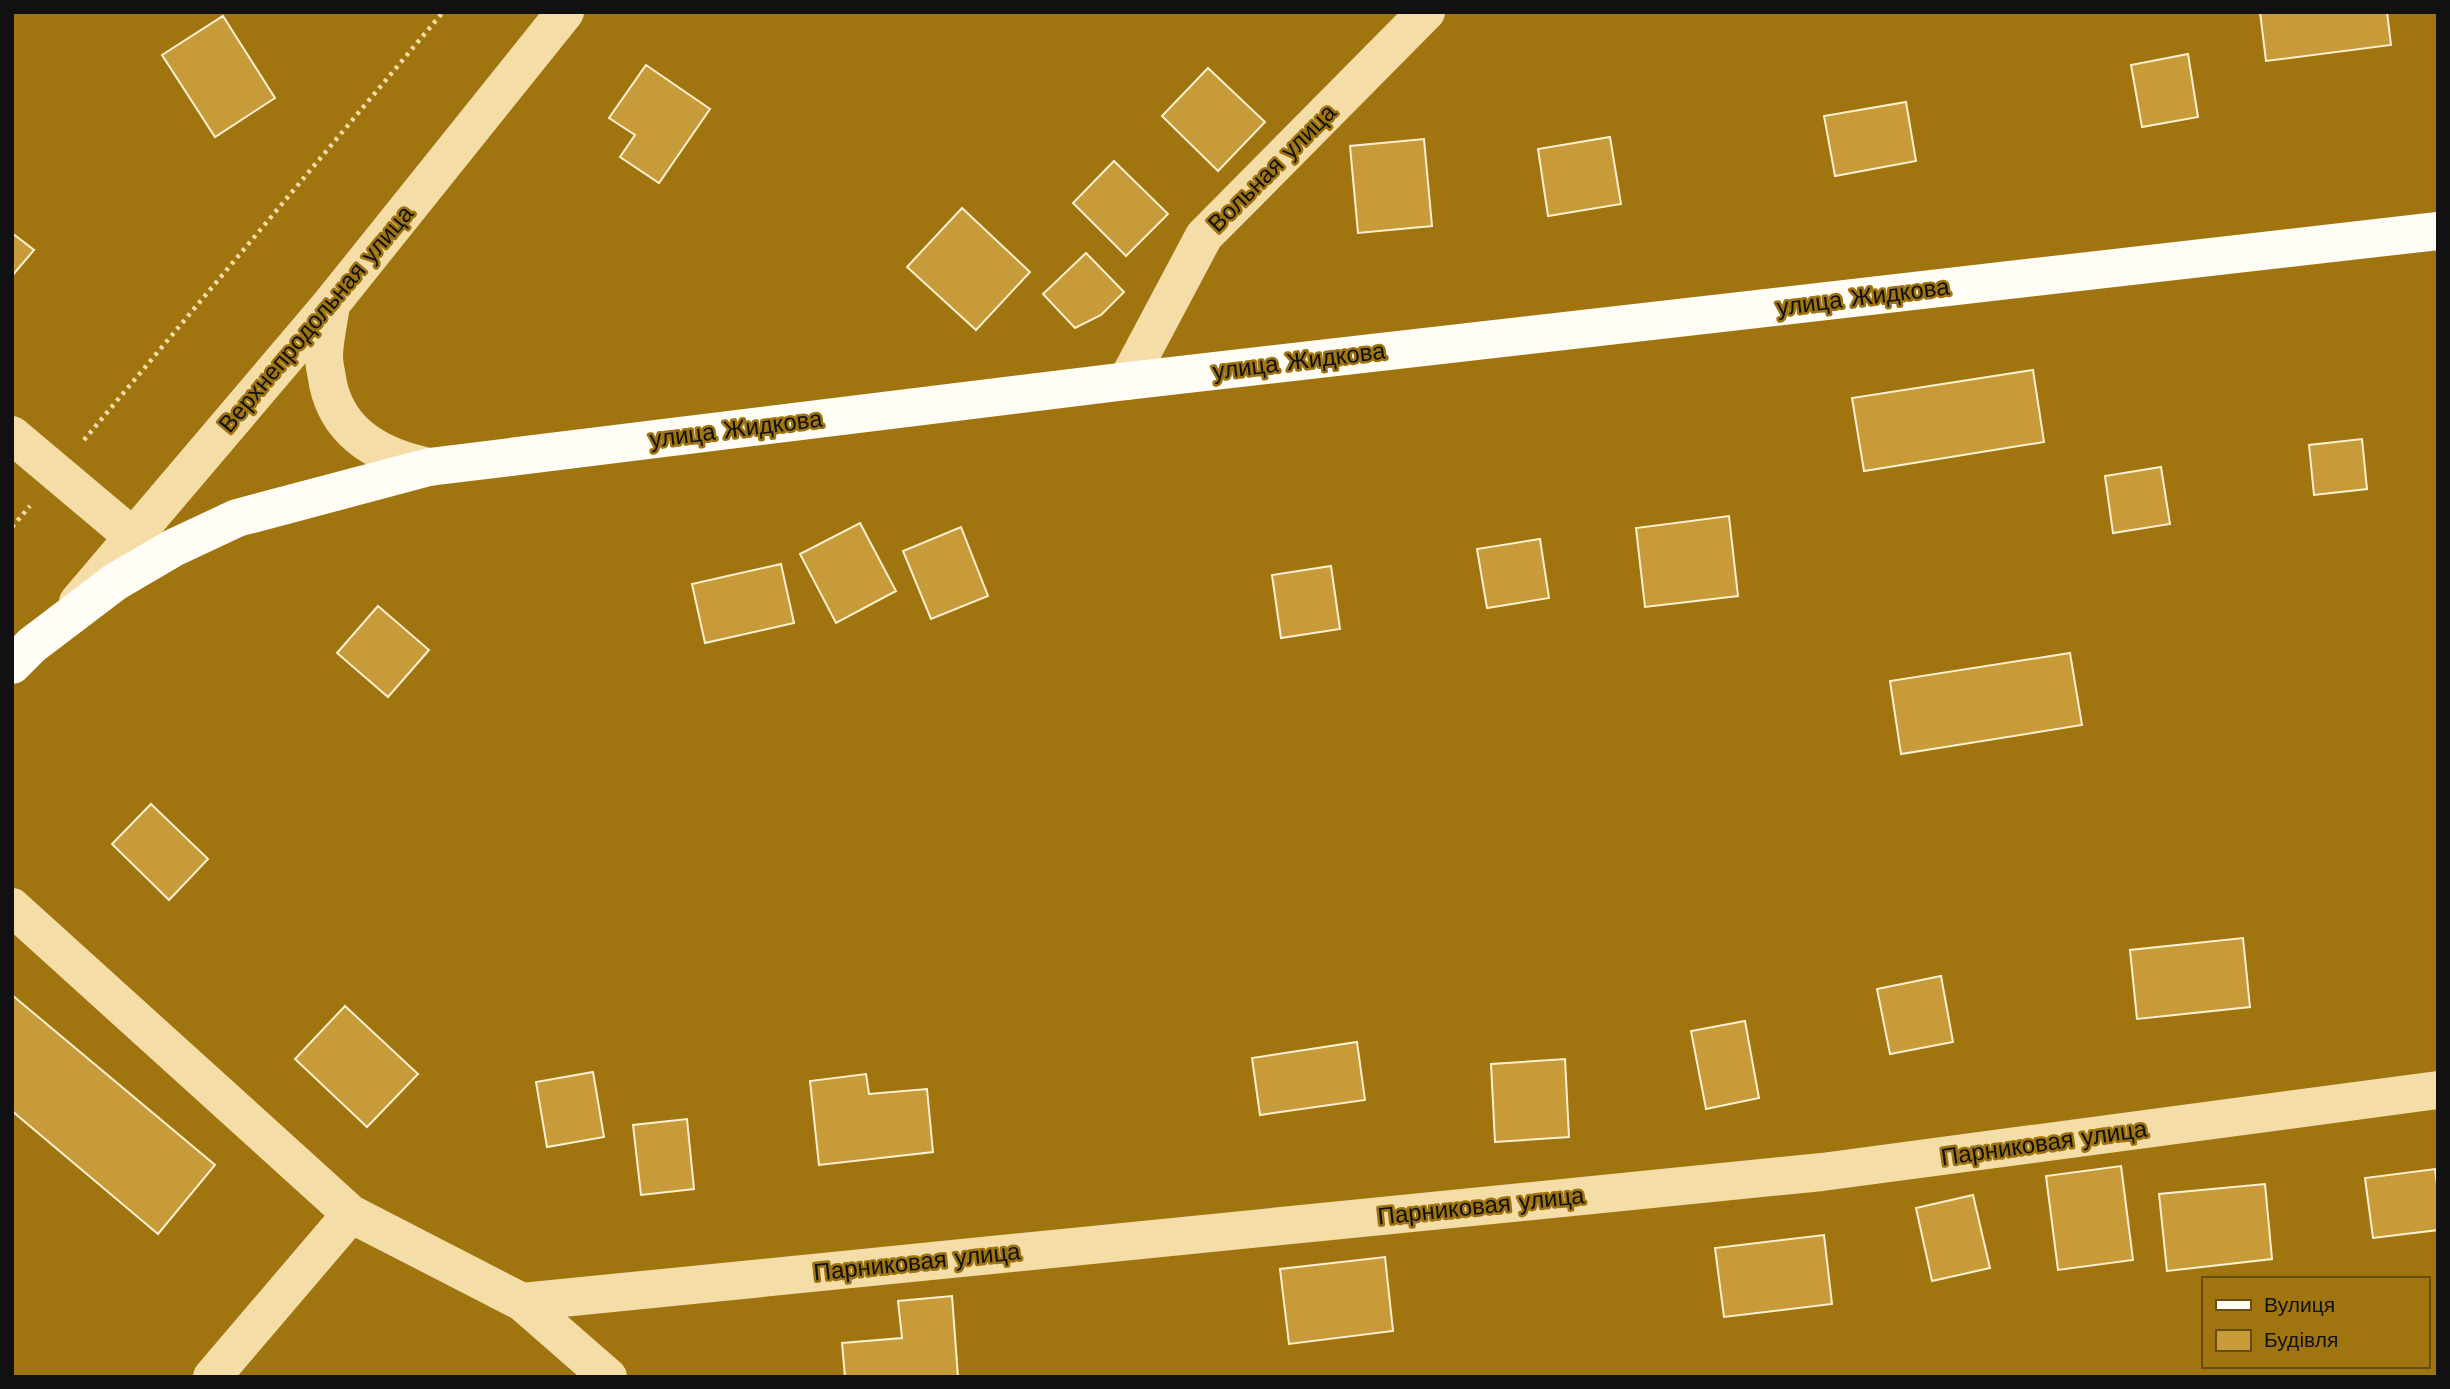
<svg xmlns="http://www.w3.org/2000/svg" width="2450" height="1389" font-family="'Work Sans',sans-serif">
  <rect width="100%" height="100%" fill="#a07510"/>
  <!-- building -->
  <path fill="#c79b39" stroke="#fef0d0" stroke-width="2" d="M2260 12H2387L2391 45 2266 61Z
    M223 16 275 98 215 137 162 55Z
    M2188 54 2198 117 2142 127 2131 65Z
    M646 65 710 109 659 183 620 157 635 135 609 118Z
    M1208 68 1265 122 1218 171 1162 116Z
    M1906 102 1916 161 1835 176 1824 116Z
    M1610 137 1621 204 1548 216 1538 149Z
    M1424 139 1432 226 1358 233 1350 146Z
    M1114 161 1168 214 1126 256 1073 203Z
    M962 208 1030 272 976 330 907 267Z
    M12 233 34 250 12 276Z
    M1086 253 1124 292 1101 315 1075 328 1043 294Z
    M2033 370 2044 442 1864 471 1852 398Z
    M2362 439 2367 489 2314 495 2309 445Z
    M2161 467 2170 524 2113 533 2105 476Z
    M1729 516 1738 596 1645 607 1636 528Z
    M860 523 896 591 836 623 800 554Z
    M961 527 988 596 931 619 903 551Z
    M1540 539 1549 598 1487 608 1477 549Z
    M781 564 794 623 705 643 692 584Z
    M1331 566 1340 629 1281 638 1272 575Z
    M378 606 429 650 388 697 337 653Z
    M2070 653 2082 725 1901 754 1890 681Z
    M151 804 208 859 169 900 112 844Z
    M2243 938 2250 1007 2137 1019 2130 950Z
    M1941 976 1953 1042 1890 1054 1877 989Z
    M12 995 215 1165 158 1234 12 1111Z
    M345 1006 418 1074 367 1127 295 1059Z
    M1745 1021 1759 1098 1706 1109 1691 1031Z
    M1357 1042 1365 1100 1260 1115 1252 1058Z
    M1565 1059 1569 1137 1495 1142 1491 1064Z
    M593 1072 604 1137 547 1147 536 1082Z
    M866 1074 869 1094 927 1089 933 1152 819 1165 810 1081Z
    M687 1119 694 1189 641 1195 633 1125Z
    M2121 1166 2133 1260 2058 1270 2046 1176Z
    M2435 1169 2438 1193V1230L2373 1238 2365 1178Z
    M2265 1184 2272 1259 2167 1271 2159 1194Z
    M1973 1195 1990 1268 1932 1281 1916 1208Z
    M1824 1235 1832 1304 1724 1317 1715 1248Z
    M1385 1257 1393 1331 1289 1344 1280 1269Z
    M952 1296 958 1377H845L842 1343 902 1338 898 1301Z"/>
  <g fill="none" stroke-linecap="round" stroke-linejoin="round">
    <!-- path -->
    <path stroke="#f5dda7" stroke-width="4.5" stroke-dasharray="3.5 5" stroke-linecap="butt" d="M84 440 443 12
      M12 527 30 506"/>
    <!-- minor -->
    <path stroke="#f5dda7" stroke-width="38" d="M331 304C329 321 324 340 324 357 324 366 327 375 328 384 339 435 381 457 429 467
      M1127 381 1204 236 1426 12
      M12 435 132 536
      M78 602 331 304 565 12
      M12 907 351 1214 522 1302 608 1377
      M522 1302 1822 1172 2438 1090
      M212 1377 351 1214"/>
    <!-- major -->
    <path stroke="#fffdf6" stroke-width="38" d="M12 665 32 645 115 582 173 548 237 518 429 467 1127 381 2438 231"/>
  </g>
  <g text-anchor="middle" stroke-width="5" stroke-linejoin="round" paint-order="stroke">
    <!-- street labels -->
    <g font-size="24" fill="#111" stroke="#a07510">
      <text transform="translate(1272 168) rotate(-45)" y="8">Вольная улица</text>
      <text transform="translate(1863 297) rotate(-7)" y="8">улица Жидкова</text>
      <text transform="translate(316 319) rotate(-50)" y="8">Верхнепродольная улица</text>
      <text transform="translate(1299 361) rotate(-7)" y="8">улица Жидкова</text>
      <text transform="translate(736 429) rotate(-7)" y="8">улица Жидкова</text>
      <text transform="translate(2044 1143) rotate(-8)" y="8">Парниковая улица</text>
      <text transform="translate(1481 1206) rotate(-6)" y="8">Парниковая улица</text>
      <text transform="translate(917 1262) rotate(-6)" y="8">Парниковая улица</text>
    </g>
  </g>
  <!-- border -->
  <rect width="2450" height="1389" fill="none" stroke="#111111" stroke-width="28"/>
  <!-- legend -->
  <rect x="2202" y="1277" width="228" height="91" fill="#a07510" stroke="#674d10" stroke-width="2"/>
  <rect x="2216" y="1300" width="35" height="10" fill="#fffdf6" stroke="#674d10" stroke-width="2"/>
  <text x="2264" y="1312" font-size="21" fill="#111111">Вулиця</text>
  <rect x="2216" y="1330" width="35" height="21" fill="#c79b39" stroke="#674d10" stroke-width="2"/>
  <text x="2264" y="1347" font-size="21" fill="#111111">Будівля</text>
</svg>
